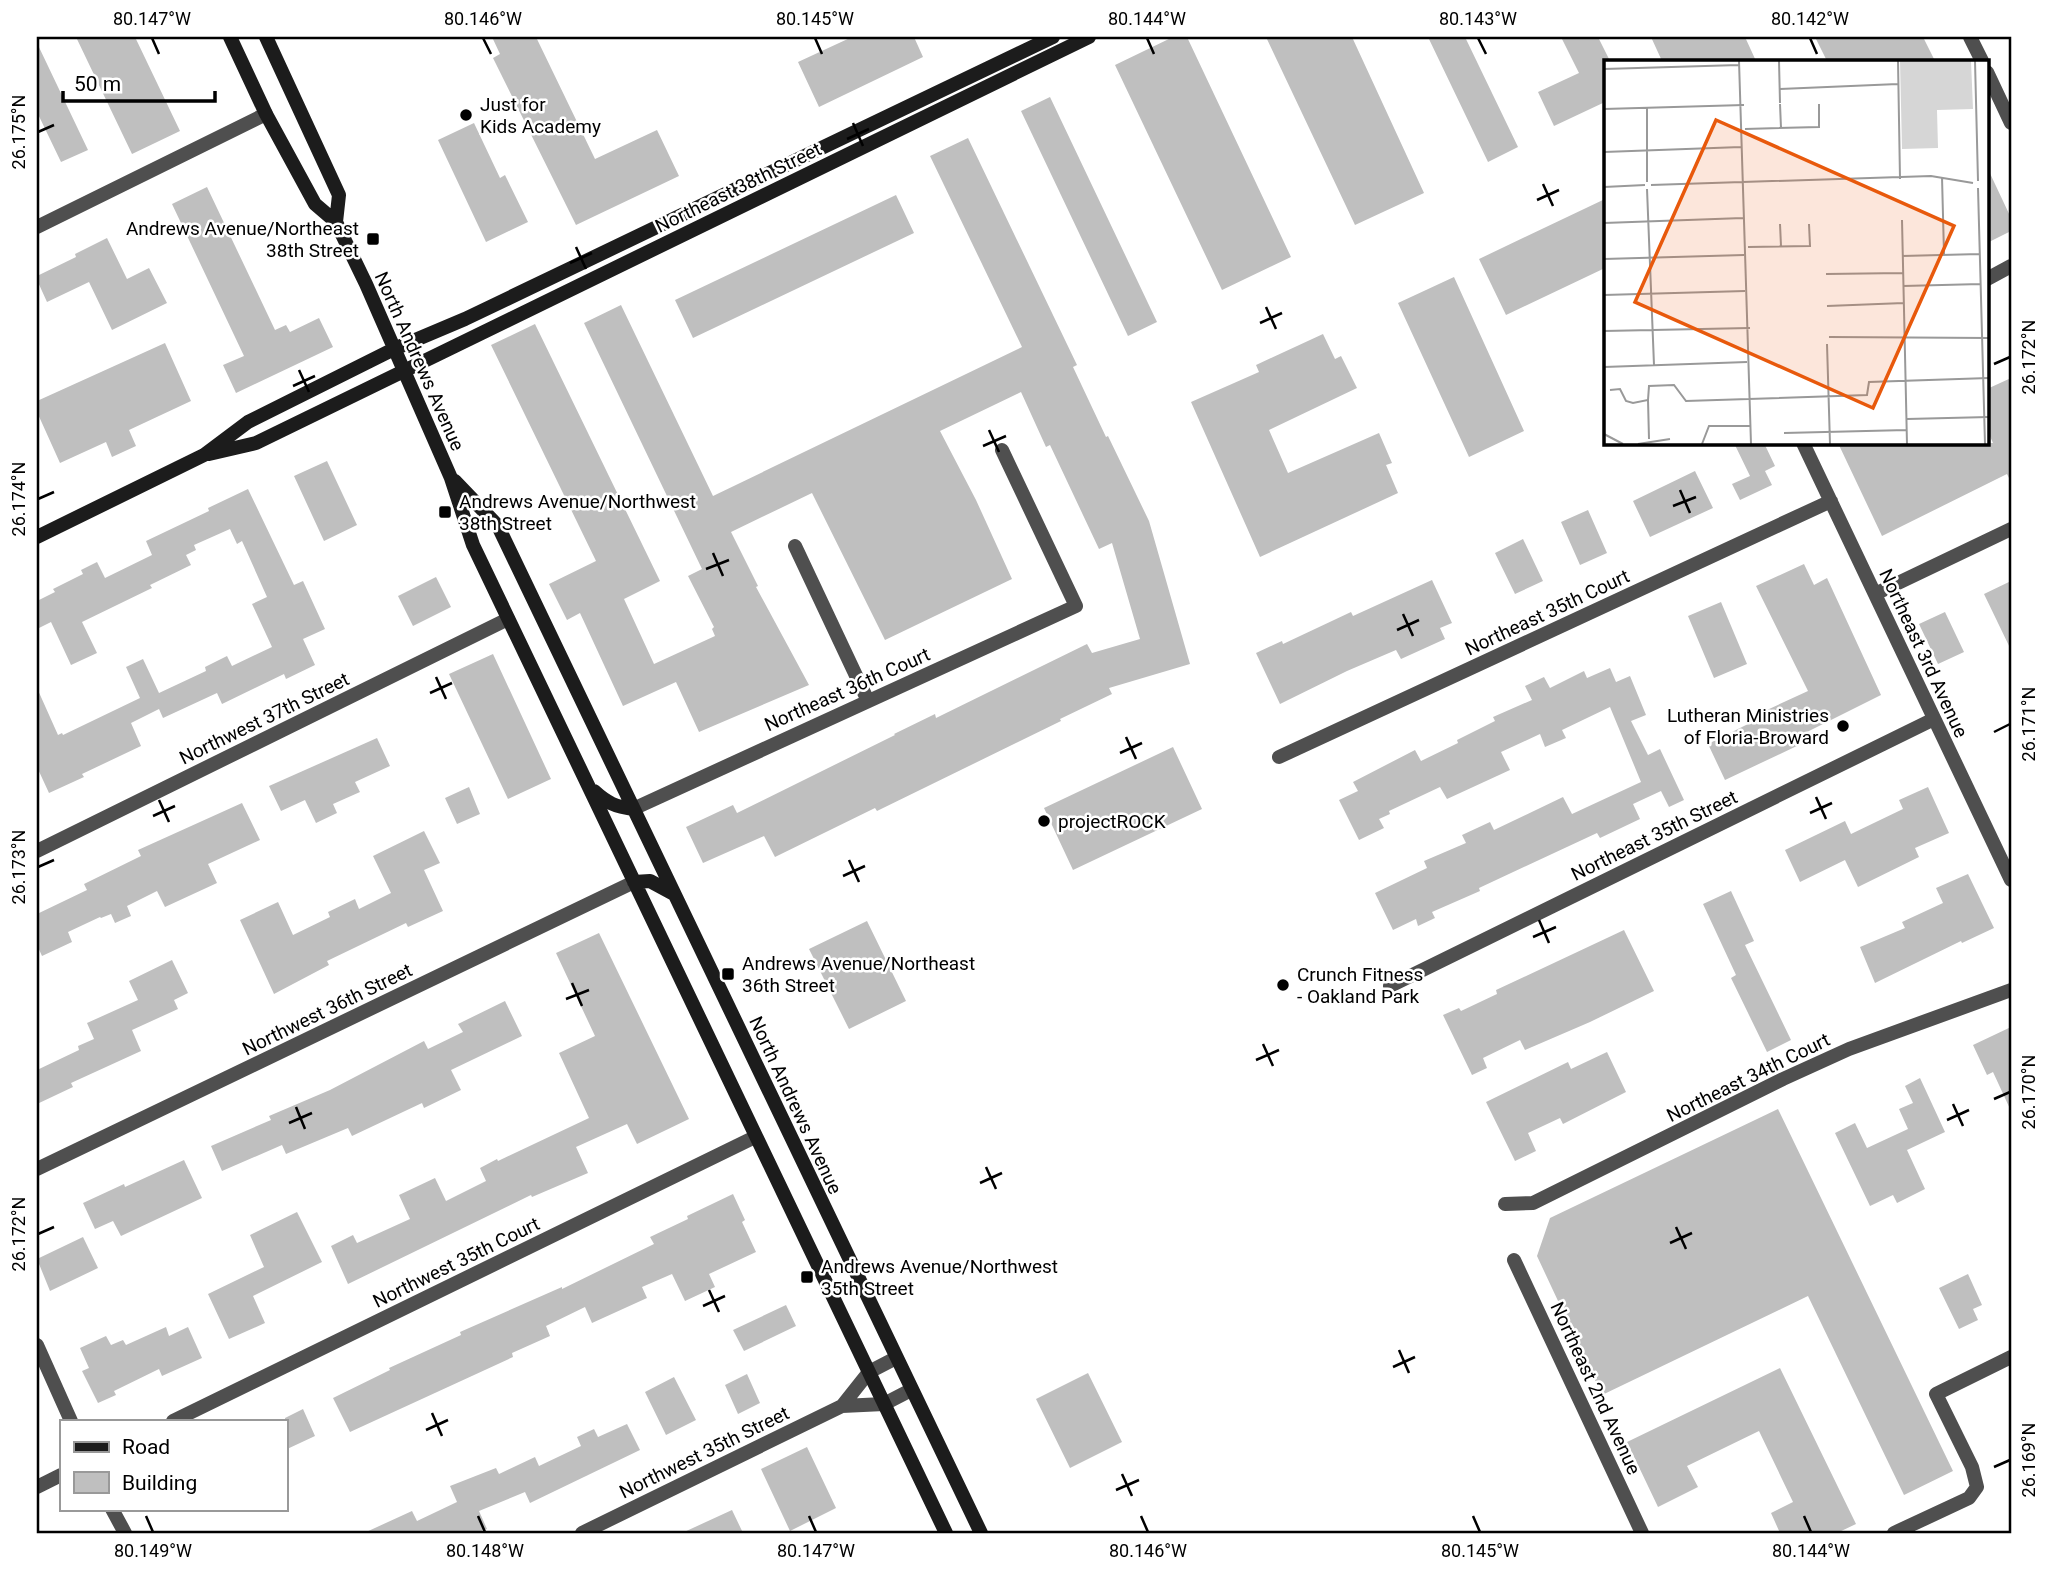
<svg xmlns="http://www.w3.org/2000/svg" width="2048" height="1570" font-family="Roboto,sans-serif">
  <rect width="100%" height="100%" fill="#fff"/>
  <!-- building -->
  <path fill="#bfbfbf" d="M76 37H135L180 131 132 154Z
    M492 37H536L595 159 657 130 679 176 576 225 493 58 500 54Z
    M852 37H914L923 57 819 107 798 62Z
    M1173 37H1187L1291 257 1222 290 1115 65Z
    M1266 37H1352L1424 193 1355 225Z
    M1428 37H1465L1518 147 1488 162Z
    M1561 37H1598L1610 61H1605V102L1554 126 1538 92 1579 73Z
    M1651 37H1745L1756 61H1662Z
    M1815 37H1923L1935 61H1827Z
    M37 43 88 150 61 162 37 112Z
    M1050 97 1157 322 1128 336 1021 111Z
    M474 123 500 178 505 175 528 222 486 242 438 140Z
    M968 138 1077 365 1073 367 1106 437 1108 436 1149 521 1190 664 1109 688 1112 694 1060 719 1061 721 877 811 875 808 775 857 764 836 703 863 686 827 733 805 737 813 895 735 894 734 935 714 936 718 1087 644 1092 653 1140 639 1112 543 1099 549 1050 445 1046 447 1021 392 940 431 976 500 1012 579 885 640 812 493 731 532 758 586 756 587 809 685 699 732 676 682 623 706 580 613 567 620 549 584 596 561 491 345 535 324 660 581 624 599 654 664 715 636 712 629 714 627 688 576 702 569 584 323 621 305 713 496 1022 347 930 156Z
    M1987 167 2011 218V231L1987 243Z
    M207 187 275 330 286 325 290 332 319 318 333 347 236 393 223 365 244 356 172 204Z
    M896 195 914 233 693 338 675 300Z
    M1605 199V268L1506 315 1479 259Z
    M107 238 127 279 149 268 167 303 112 330 89 282 47 302 37 280V276L76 257 75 254Z
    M1454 277 1524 431 1469 457 1398 303Z
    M1323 334 1335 359 1341 356 1357 388 1269 430 1288 473 1379 433 1392 463 1386 465 1398 493 1260 557 1191 402 1259 372 1256 365Z
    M165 343 191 401 129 430 136 446 112 457 106 442 60 463 37 412V401Z
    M2011 378V482L2007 474 1882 536 1838 443H1993L1987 430V389Z
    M1734 443H1764L1775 466 1765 471 1772 485 1740 500 1732 484 1750 476Z
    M327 461 357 525 324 541 294 476Z
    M1695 471 1713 508 1650 537 1633 501Z
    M248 489 294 585 303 581 325 629 303 639 315 665 286 679 284 674 222 704 217 693 163 718 159 709 131 723 141 746 82 774 84 777 49 793 37 767V688L58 735 62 733 63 735 140 698 126 667 143 659 159 693 206 671 205 667 227 656 232 666 272 647 252 604 267 597 242 541 237 544 230 529 194 545 196 550 186 555 191 565 150 585 152 588 82 622 97 653 71 665 51 622 37 629V601L55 592 53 589 83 574 81 570 97 562 105 578 152 555 146 541 209 511 208 508Z
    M1588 510 1607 553 1580 565 1561 522Z
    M1523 539 1543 581 1515 594 1495 553Z
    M1804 564 1814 585 1827 578 1881 695 1797 737 1801 744 1725 780 1708 744 1758 719 1756 715 1808 691 1756 586Z
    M436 577 451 607 413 626 398 596Z
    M1432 580 1452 623 1440 628 1445 639 1401 659 1396 650 1347 671 1280 704 1256 653 1282 641 1283 644 1351 612 1353 616Z
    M2011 581V650L1984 594Z
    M1721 602 1747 664 1714 678 1688 616Z
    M1945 612 1964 652 1938 664 1919 624Z
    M493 654 551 779 508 799 449 674Z
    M1610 668 1616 682 1630 676 1646 715 1631 721 1648 755 1660 749 1684 800 1669 807 1661 791 1633 804 1640 819 1600 838 1597 833 1479 888 1480 891 1432 912 1435 918 1418 926 1416 919 1393 930 1375 893 1427 868 1424 861 1466 843 1462 835 1490 822 1494 830 1563 797 1572 814 1641 782 1610 707 1562 730 1566 738 1545 747 1540 734 1501 752 1510 770 1447 799 1440 787 1389 811 1390 814 1379 819 1384 828 1359 840 1339 800 1358 791 1353 782 1415 750 1421 761 1458 743 1457 740 1495 721 1493 717 1532 700 1525 686 1544 677 1550 688 1584 671 1587 678Z
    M377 738 390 766 355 782 360 792 333 804 337 813 316 823 305 800 281 811 269 786Z
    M1173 747 1202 809 1073 870 1044 808Z
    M469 787 480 814 457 824 445 798Z
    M1928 787 1949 833 1915 848 1919 857 1858 887 1845 860 1800 882 1785 850 1845 821 1851 834 1903 809 1899 800Z
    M242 803 260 840 208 864 217 883 165 907 157 891 127 906 131 916 115 923 111 914 101 918 100 917 68 932 72 942 42 956 37 945V914L87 890 84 884 141 856 138 850Z
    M424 831 440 863 424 870 443 911 408 927 406 923 327 961 329 965 274 994 240 920 278 902 293 935 330 917 328 912 355 899 359 909 391 893 373 856Z
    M1968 874 1994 928 1962 943 1961 941 1875 983 1860 947 1905 928 1902 922 1943 903 1936 888Z
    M1731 891 1754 941 1745 945 1791 1040 1767 1052 1731 978 1736 975 1703 904Z
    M867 921 906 1001 849 1029 809 949Z
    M1624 930 1654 991 1590 1022 1525 1050 1520 1040 1483 1058 1487 1068 1472 1075 1443 1015 1459 1008 1461 1011 1497 994 1496 990Z
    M599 933 689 1119 637 1144 627 1124 576 1147 588 1173 532 1197 531 1195 348 1284 331 1246 353 1235 357 1243 410 1219 399 1195 435 1178 446 1201 486 1181 480 1168 497 1159 498 1161 589 1118 559 1053 595 1036 556 953Z
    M172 960 188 993 174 1000 178 1009 132 1030 141 1051 71 1083 73 1087 37 1104V1070L79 1050 78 1046 94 1039 87 1023 138 1000 129 981Z
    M505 1001 522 1036 451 1070 461 1090 424 1108 422 1103 352 1136 348 1128 286 1154 282 1145 222 1171 211 1146 271 1120 269 1116 330 1090 424 1041 428 1049 463 1032 458 1024Z
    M2011 1027V1111L1993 1072 1987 1075 1973 1045Z
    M1607 1052 1626 1092 1563 1124 1560 1118 1528 1133 1536 1151 1515 1161 1486 1102 1568 1062 1571 1069Z
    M1920 1078 1945 1132 1907 1150 1925 1189 1897 1203 1893 1195 1870 1206 1835 1133 1855 1123 1867 1148 1908 1129 1899 1109 1913 1103 1905 1086Z
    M1778 1109 1953 1471 1904 1495 1808 1296 1602 1395 1537 1256 1550 1218Z
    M184 1160 202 1198 121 1236 113 1221 95 1229 83 1203 124 1184 125 1187Z
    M733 1194 745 1220 742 1222 756 1252 709 1274 715 1287 685 1301 672 1274 642 1287 647 1298 592 1323 585 1307 546 1326 550 1336 512 1353 513 1357 350 1432 333 1398 390 1370 389 1368 461 1335 460 1332 562 1287V1289L654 1244 650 1237 688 1219 687 1216Z
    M297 1212 322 1262 253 1296 265 1323 229 1339 208 1294 264 1267 250 1235Z
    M83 1237 98 1268 50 1291 37 1259Z
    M1968 1274 1982 1305 1973 1309 1978 1320 1959 1329 1939 1288Z
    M786 1305 796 1326 744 1351 733 1330Z
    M166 1327 169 1336 188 1327 202 1358 162 1376 159 1369 114 1391 116 1395 98 1403 82 1371 89 1368 80 1348 106 1336 111 1345 123 1340 126 1345Z
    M1780 1368 1856 1524 1837 1533H1780L1771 1513 1793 1502 1759 1431 1687 1466 1698 1487 1658 1507 1627 1442Z
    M1088 1373 1122 1442 1070 1468 1036 1399Z
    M747 1374 760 1403 738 1414 725 1385Z
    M674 1377 696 1420 666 1435 645 1392Z
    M303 1409 315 1436 285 1450V1418Z
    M627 1424 640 1450 530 1503 525 1492 479 1511 487 1529 476 1533H364L412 1511 417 1521 457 1502 450 1486 496 1468 499 1474 535 1457 539 1466 581 1446 577 1437 594 1429 598 1437Z
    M807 1447 836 1508 790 1531 761 1469Z
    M732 1510 743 1533H682Z"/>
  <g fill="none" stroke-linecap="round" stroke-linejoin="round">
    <!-- street -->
    <path stroke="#4f4f4f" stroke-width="14" d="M1970 37 1982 61
      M1987 72 2011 123
      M37 227 266 114
      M1987 279 2011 266
      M1803 443 2011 880
      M795 546 868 701
      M1875 594 2011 529
      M1279 757 1831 501
      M633 809 1076 606 1002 450
      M37 851 508 619
      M1390 986 1934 719
      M37 1169 634 882
      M1505 1204 1533 1203 1783 1079 1849 1049 2011 990
      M1514 1260 1642 1533
      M37 1345 71 1421
      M842 1406 884 1404 911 1390
      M173 1421 755 1137
      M37 1487 61 1475
      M112 1509 125 1533
      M582 1533 842 1406 869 1372 896 1358
      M1894 1533 1969 1498 1977 1487 1972 1467 1936 1394 2011 1357"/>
    <!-- secondary -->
    <path stroke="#1c1c1c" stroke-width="14" d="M230 37 266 114 315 204 336 222 366 284 451 478 473 545 946 1533
      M266 37 339 195 336 222
      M209 454 256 443 1089 37
      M455 481 498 526 981 1533
      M37 537 204 455 248 422 394 349 465 319 1053 37
      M594 791C607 803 616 807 633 809
      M634 882 650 881 674 894"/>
  </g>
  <!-- ticks -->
  <path fill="none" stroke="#000" stroke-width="2.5" d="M152 38 159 54M483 38 491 54M815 38 822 54M1147 38 1154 54M1478 38 1486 54M1810 38 1817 54M853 123 863 146M38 132 54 125M847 139 869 129M1543 184 1553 206M1537 200 1559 190M576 247 586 269M570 263 592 253M1266 307 1276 329M1260 323 1282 313M1994 364 2010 357M299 370 309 392M293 386 315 376M989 430 999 452M983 446 1006 436M1680 490 1690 513M38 499 54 492M1673 506 1696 497M713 553 723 576M706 569 729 560M1403 614 1413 636M1397 630 1419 620M436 677 446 699M430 693 452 683M1994 732 2010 724M1126 737 1136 759M1120 753 1142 743M1816 797 1826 819M159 800 169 822M1810 813 1832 803M153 816 175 806M849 860 859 882M38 867 54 860M843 876 865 866M1539 920 1549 943M1533 937 1556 927M572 983 582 1006M566 999 589 990M1263 1044 1273 1066M1256 1060 1279 1050M1994 1099 2010 1092M1953 1104 1963 1126M296 1107 305 1129M1947 1120 1969 1110M289 1123 312 1113M986 1167 996 1189M980 1183 1002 1173M1676 1227 1686 1249M38 1234 54 1227M1670 1243 1692 1233M709 1290 719 1312M703 1306 725 1296M1399 1350 1409 1373M1393 1367 1415 1357M432 1413 442 1436M426 1430 448 1420M1994 1467 2010 1460M1122 1474 1132 1496M1116 1490 1139 1480M146 1516 153 1532M478 1516 485 1532M809 1516 816 1532M1141 1516 1148 1532M1473 1516 1480 1532M1804 1516 1811 1532"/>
  <!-- markers -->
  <g fill="#000" stroke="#fff" stroke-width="2.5">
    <circle cx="466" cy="115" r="7"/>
    <rect x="366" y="232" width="14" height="14" rx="3.5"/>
    <rect x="438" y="505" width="14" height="14" rx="3.5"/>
    <circle cx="1843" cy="726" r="7"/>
    <circle cx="1044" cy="821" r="7"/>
    <rect x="721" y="967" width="14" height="14" rx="3.5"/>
    <circle cx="1283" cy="985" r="7"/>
    <rect x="800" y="1270" width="14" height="14" rx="3.5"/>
  </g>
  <g text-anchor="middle" stroke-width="5" stroke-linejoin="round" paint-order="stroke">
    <!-- poi labels -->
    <g font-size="19" fill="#000" stroke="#fff" text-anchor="start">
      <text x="480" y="111">Just for<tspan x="480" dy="22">Kids Academy</tspan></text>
      <text x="359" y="235" text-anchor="end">Andrews Avenue/Northeast<tspan x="359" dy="22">38th Street</tspan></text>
      <text x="459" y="508">Andrews Avenue/Northwest<tspan x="459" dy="22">38th Street</tspan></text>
      <text x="1829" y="722" text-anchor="end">Lutheran Ministries<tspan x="1829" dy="22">of Floria-Broward</tspan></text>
      <text x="1058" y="828">projectROCK</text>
      <text x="742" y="970">Andrews Avenue/Northeast<tspan x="742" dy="22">36th Street</tspan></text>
      <text x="1297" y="981">Crunch Fitness<tspan x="1297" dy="22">- Oakland Park</tspan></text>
      <text x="821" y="1273">Andrews Avenue/Northwest<tspan x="821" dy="22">35th Street</tspan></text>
    </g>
    <!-- street labels -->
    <g font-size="19" fill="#000" stroke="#fff">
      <text transform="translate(738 187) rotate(-26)" y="7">Northeast 38th Street</text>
      <text transform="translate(420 361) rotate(66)" y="7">North Andrews Avenue</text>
      <text transform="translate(1547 612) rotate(-25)" y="7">Northeast 35th Court</text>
      <text transform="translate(1924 653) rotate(65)" y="7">Northeast 3rd Avenue</text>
      <text transform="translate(847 689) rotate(-24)" y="7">Northeast 36th Court</text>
      <text transform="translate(264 718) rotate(-26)" y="7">Northwest 37th Street</text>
      <text transform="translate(1654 835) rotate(-26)" y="7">Northeast 35th Street</text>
      <text transform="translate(327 1009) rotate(-26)" y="7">Northwest 36th Street</text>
      <text transform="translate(1748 1077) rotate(-26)" y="7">Northeast 34th Court</text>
      <text transform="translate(796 1105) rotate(65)" y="7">North Andrews Avenue</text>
      <text transform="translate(456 1262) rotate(-26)" y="7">Northwest 35th Court</text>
      <text transform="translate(1596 1388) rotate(65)" y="7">Northeast 2nd Avenue</text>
      <text transform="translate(704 1452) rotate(-26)" y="7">Northwest 35th Street</text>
    </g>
  </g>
  <!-- overview -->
  <g transform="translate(1604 60)">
    <rect width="385" height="385" fill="#fff"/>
    <path d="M296 1H367L369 49 333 50 334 88 298 89Z" fill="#d6d6d6"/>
    <path fill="none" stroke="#999" stroke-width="2" d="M135 1 147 384M175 1 176 43M294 1 296 119M371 1 374 121M0 9 135 5M176 29 294 24M176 44 177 68M0 49 140 45M141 69 215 67V44M0 92 137 87M338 117 340 194M43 122V48M47 125 327 116 369 123M0 127 41 125M374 128 381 384M43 129 50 305M298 160 303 384M0 163 139 158M176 164 177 186M144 187 206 186 205 164M298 196 376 194M0 199 140 195M222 214 299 213M299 226 377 224M0 235 141 231M223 246 300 243M0 271 146 268M225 277 385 278M223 284 226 384M0 307 143 302M6 330 16 329 22 341 29 343 44 340 45 326 70 325 82 341 263 335 265 322 385 318M44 340 45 379M303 359 385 357M180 373 303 370M0 374 19 384M34 384 66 379M98 384 105 366H147"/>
    <path fill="#e8590c" fill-opacity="0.15" stroke="#e8590c" stroke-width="3.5" d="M112 60 350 166 269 348 31 242Z"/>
    <rect width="385" height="385" fill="none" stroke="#000" stroke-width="3.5"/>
  </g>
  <!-- border -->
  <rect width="2048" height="1570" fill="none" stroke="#ffffff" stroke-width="77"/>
  <!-- legend -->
  <rect x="60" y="1420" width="228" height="91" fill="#ffffff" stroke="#999999" stroke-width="2"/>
  <rect x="74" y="1442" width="35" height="10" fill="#1c1c1c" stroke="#999999" stroke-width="2"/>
  <text x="122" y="1454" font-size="21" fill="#000000">Road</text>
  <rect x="74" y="1472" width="35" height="21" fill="#bfbfbf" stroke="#999999" stroke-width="2"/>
  <text x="122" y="1490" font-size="21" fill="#000000">Building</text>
  <!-- scale -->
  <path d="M63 91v10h152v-10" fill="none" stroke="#000000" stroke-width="3.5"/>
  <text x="74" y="91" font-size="21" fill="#000000" stroke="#ffffff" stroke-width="5" paint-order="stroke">50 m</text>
  <rect x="38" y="38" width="1972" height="1494" fill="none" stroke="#000" stroke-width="2.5"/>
  <g font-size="18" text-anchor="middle" fill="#000">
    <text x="152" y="25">80.147°W</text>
    <text x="483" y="25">80.146°W</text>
    <text x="815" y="25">80.145°W</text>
    <text x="1147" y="25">80.144°W</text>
    <text x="1478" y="25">80.143°W</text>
    <text x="1810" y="25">80.142°W</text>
    <text transform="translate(19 132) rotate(-90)" y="6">26.175°N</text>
    <text transform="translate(2029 357) rotate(-90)" y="6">26.172°N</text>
    <text transform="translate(19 499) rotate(-90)" y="6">26.174°N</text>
    <text transform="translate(2029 724) rotate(-90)" y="6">26.171°N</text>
    <text transform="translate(19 867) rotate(-90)" y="6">26.173°N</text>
    <text transform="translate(2029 1092) rotate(-90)" y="6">26.170°N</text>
    <text transform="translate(19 1234) rotate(-90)" y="6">26.172°N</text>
    <text transform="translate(2029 1460) rotate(-90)" y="6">26.169°N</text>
    <text x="153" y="1557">80.149°W</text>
    <text x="485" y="1557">80.148°W</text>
    <text x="816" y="1557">80.147°W</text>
    <text x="1148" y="1557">80.146°W</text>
    <text x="1480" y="1557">80.145°W</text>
    <text x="1811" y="1557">80.144°W</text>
  </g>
</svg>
